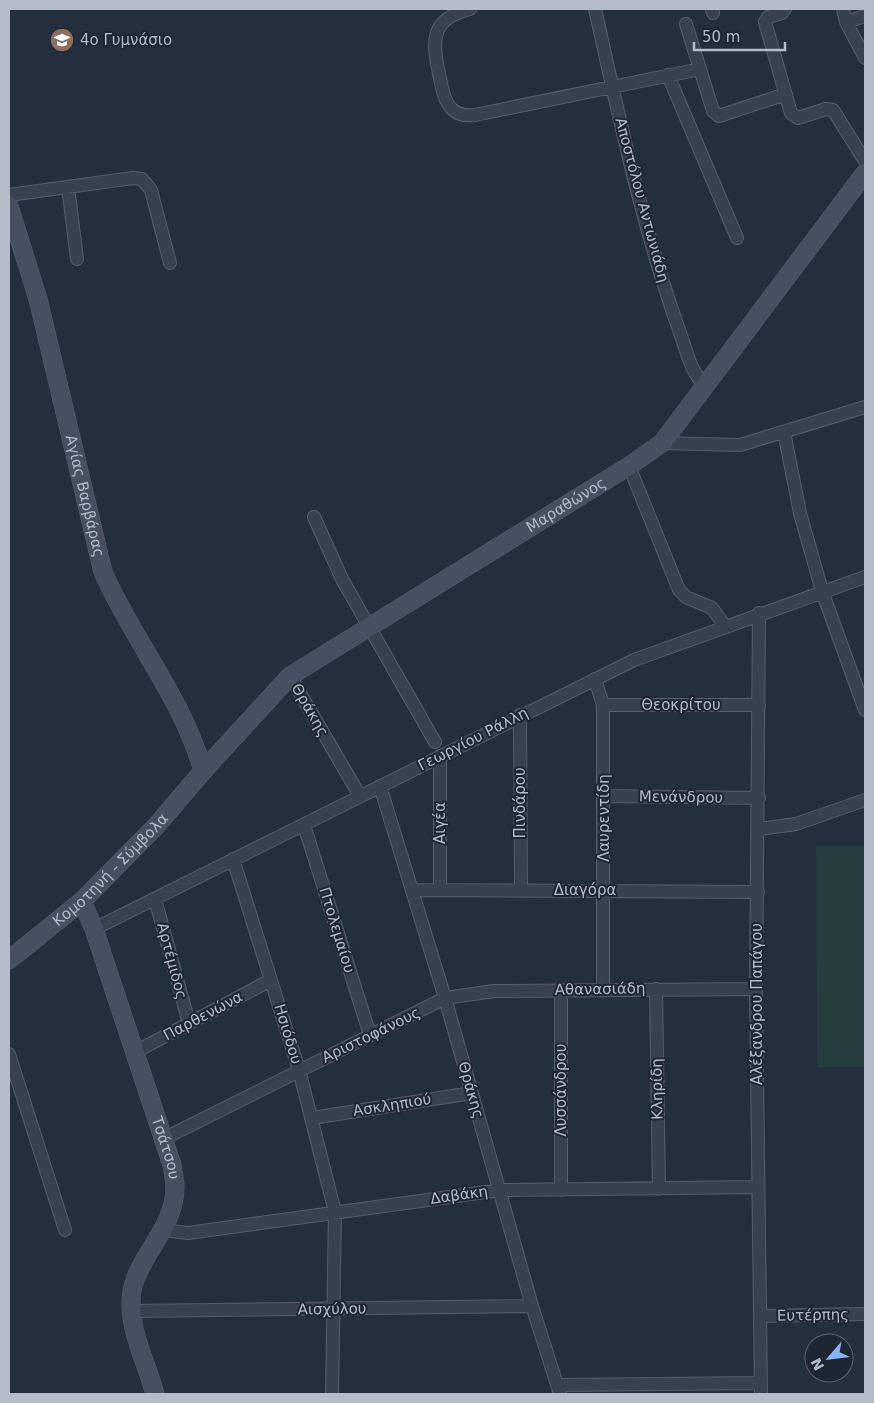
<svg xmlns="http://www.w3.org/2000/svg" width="874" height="1403" font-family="'DejaVu Sans',sans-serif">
  <rect width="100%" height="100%" fill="#242f3e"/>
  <!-- green -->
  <path fill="#263c3f" d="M816 846H865V1067H817Z"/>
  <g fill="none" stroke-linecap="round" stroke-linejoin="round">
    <!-- street casing -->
    <g stroke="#565f6c" stroke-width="14">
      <path id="street" d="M470 9C429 19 432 42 440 78 442 88 444 102 453 110 459 115 467 116 475 115L700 69 713 111 719 116 786 94
        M595 9C619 117 642 226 679 330 686 348 690 372 705 385
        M712 9 713 13
        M785 9 782 13 768 17 765 22 791 113 798 118 826 109 833 110 865 161
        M843 9 846 22 865 58
        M846 22 865 16
        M686 24 700 69
        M668 75 737 238
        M68 187 77 259
        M9 195 133 178 142 179 151 190 170 263
        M784 432 800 513 822 591 865 710
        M662 443 740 445 865 407
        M629 466 679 590 686 597 712 608 725 626
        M314 517 343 581 435 742
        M759 613 756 989 761 1394
        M290 676 360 796
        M595 679 603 705V989
        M603 705H759
        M520 715 521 890
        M440 756V890
        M380 786 445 998 532 1306 560 1394
        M604 796 759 798
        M304 825 370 1035
        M759 829 796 824 865 800
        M233 859 299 1070 335 1212 332 1394
        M412 890 758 892
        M155 899 189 1023
        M94 929 634 660 865 577
        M656 989 659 1189
        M561 990V1190
        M135 1052 271 980
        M9 1054 65 1230
        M312 1118 472 1093
        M163 1139 445 998 494 991 756 989
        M163 1230 188 1233 500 1190 758 1187
        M131 1311 532 1306
        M761 1316 865 1314
        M557 1385 761 1383"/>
    </g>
    <!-- secondary casing -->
    <g stroke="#565f6c" stroke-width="19">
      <g id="secondary">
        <path id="s1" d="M9 206 38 299 103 572C133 640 183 699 203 771"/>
        <path id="s2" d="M82 901 94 929 172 1165C173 1172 175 1180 175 1187 175 1226 143 1251 133 1286 124 1322 146 1360 155 1394"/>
        <path id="s3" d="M9 960 82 901 157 825 203 771 290 676 629 466 662 443 865 173"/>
      </g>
    </g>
    <!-- street -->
    <use href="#street" stroke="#38414e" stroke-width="12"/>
    <!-- secondary -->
    <use href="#secondary" stroke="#465061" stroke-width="18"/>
  </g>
  <!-- icons -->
  <defs>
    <g id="school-disc" transform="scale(1.25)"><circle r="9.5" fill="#8d6e63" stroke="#1d2633"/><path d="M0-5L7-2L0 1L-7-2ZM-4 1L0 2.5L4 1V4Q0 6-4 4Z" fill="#fff"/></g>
  </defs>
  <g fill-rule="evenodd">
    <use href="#school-disc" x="62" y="40"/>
  </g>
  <g text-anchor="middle" stroke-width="4" stroke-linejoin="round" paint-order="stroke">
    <!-- poi labels -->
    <g font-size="15" fill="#b4bcc9" stroke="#1d2633" text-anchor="start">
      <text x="80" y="45">4ο Γυμνάσιο</text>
    </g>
    <!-- street labels -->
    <g font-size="15" fill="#b4bcc9" stroke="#1d2633">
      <text transform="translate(642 200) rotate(75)" y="5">Αποστόλου Αντωνιάδη</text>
      <text dy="5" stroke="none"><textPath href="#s1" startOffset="300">Αγίας Βαρβάρας</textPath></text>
      <text dy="5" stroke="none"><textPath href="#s3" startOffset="725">Μαραθώνος</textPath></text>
      <text x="681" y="710">Θεοκρίτου</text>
      <text transform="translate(310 710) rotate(60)" y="5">Θράκης</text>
      <text transform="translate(473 739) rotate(-27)" y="5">Γεωργίου Ράλλη</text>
      <text transform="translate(681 797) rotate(1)" y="5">Μενάνδρου</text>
      <text transform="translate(520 803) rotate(-90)" y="5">Πινδάρου</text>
      <text transform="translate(604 818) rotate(-90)" y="5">Λαυρεντίδη</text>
      <text transform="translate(440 823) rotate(-90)" y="5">Αιγέα</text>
      <text dy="5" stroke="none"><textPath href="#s3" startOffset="136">Κομοτηνή - Σύμβολα</textPath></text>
      <text x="585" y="895">Διαγόρα</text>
      <text transform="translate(337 930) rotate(73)" y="5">Πτολεμαίου</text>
      <text transform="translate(172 961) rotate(75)" y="5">Αρτέμιδος</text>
      <text transform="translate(600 989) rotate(-1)" y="5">Αθανασιάδη</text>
      <text transform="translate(757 1004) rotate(-90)" y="5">Αλέξανδρου Παπάγου</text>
      <text transform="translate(203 1016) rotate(-28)" y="5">Παρθενώνα</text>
      <text transform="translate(288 1034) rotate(73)" y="5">Ησιόδου</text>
      <text transform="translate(371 1035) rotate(-26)" y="5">Αριστοφάνους</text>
      <text transform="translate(657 1089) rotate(-91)" y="5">Κληρίδη</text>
      <text transform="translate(471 1090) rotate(74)" y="5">Θράκης</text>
      <text transform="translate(561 1090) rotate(-90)" y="5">Λυσσάνδρου</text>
      <text transform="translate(392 1105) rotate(-9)" y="5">Ασκληπιού</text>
      <text dy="5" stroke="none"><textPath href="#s2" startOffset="261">Τσάτσου</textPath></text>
      <text transform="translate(459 1195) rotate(-8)" y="5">Δαβάκη</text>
      <text transform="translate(332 1309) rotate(-1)" y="5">Αισχύλου</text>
      <text transform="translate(813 1315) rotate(-1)" y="5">Ευτέρπης</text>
    </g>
  </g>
  <!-- border -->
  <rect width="874" height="1403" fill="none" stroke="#b4bcc9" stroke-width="20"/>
  <!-- north arrow -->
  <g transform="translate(829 1358) rotate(242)"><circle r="24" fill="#1d2633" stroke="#59626f"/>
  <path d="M0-4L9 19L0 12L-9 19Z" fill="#8ab4f8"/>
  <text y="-8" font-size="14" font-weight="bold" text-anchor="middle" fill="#b4bcc9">N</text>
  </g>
  <!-- scale -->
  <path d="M694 42v8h91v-8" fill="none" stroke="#b4bcc9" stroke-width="2.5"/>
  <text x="702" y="42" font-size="15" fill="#b4bcc9" stroke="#1d2633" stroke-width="4" paint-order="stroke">50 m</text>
</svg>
